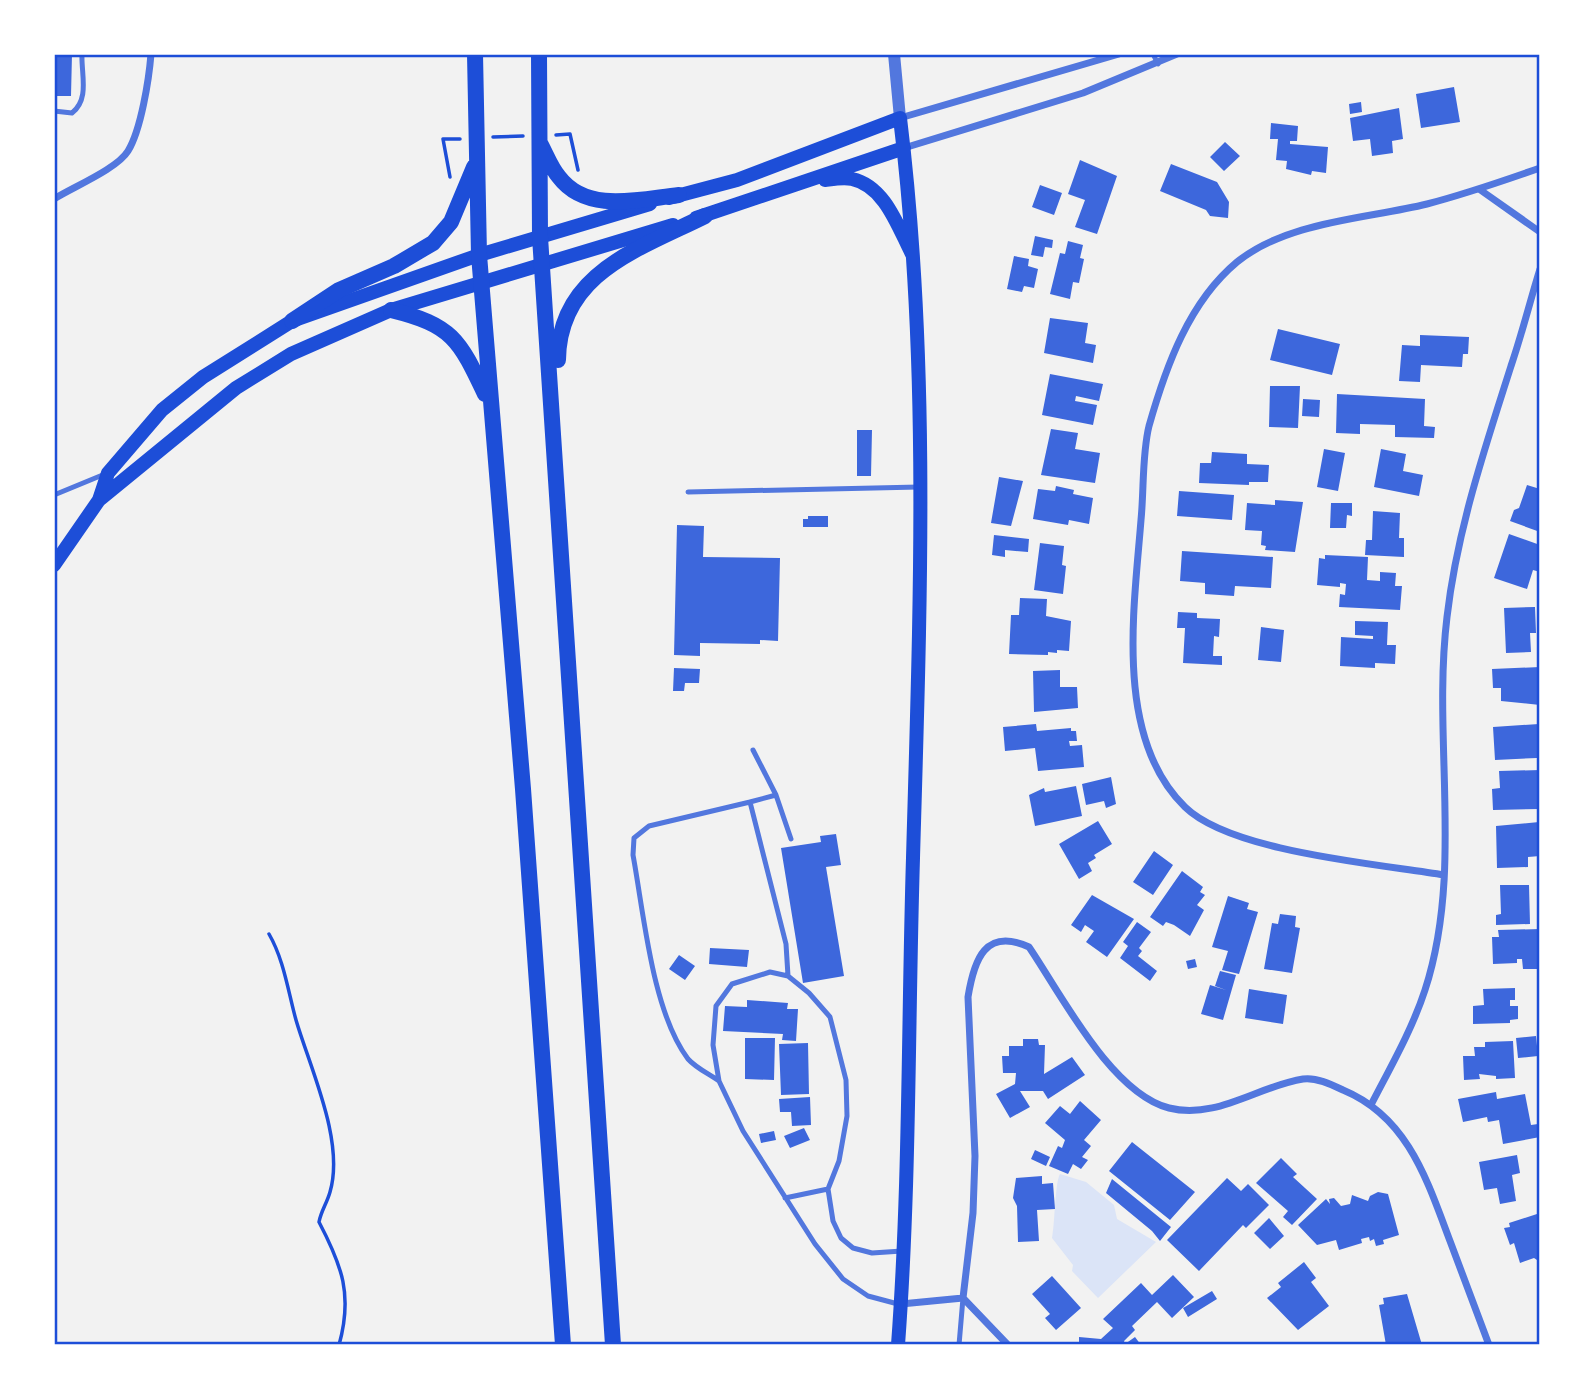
<svg xmlns="http://www.w3.org/2000/svg" width="1594" height="1399" font-family="'Alegreya Sans',sans-serif">
  <rect width="100%" height="100%" fill="#f2f2f2"/>
  <!-- green -->
  <path fill="#dbe4f7" d="M1060 1174 1086 1182 1114 1205 1117 1219 1156 1242 1098 1298 1072 1271 1073 1265 1052 1238C1055 1223 1055 1182 1060 1174Z"/>
  <!-- building -->
  <path fill="#3d67dc" d="M54 54H72L71 96H54Z
    M1454 87 1460 122 1421 128 1416 94Z
    M1361 102 1362 112 1350 114 1349 104Z
    M1399 108 1403 139 1392 141 1393 153 1372 156 1370 139 1353 141 1350 118Z
    M1271 123 1298 126 1297 141H1290V144L1328 147 1326 173 1312 171 1311 175 1286 169 1287 161 1276 160 1278 139H1270Z
    M1225 142 1240 156 1224 171 1210 157Z
    M1080 160 1117 176 1097 234 1075 227 1085 200 1068 194Z
    M1171 164 1217 182 1229 202 1228 218 1210 216 1206 210 1160 191Z
    M1040 185 1062 193 1054 215 1032 207Z
    M1035 236 1053 240 1052 248 1045 247 1043 257 1031 255Z
    M1068 241 1083 245 1080 258 1084 259 1079 283 1073 282 1070 299 1050 294 1060 253 1065 254Z
    M1014 256 1029 259 1028 266 1038 269 1034 288 1024 286 1022 292 1007 289Z
    M1050 318 1088 323 1085 343 1096 345 1093 363 1044 353Z
    M1278 329 1340 344 1332 375 1270 360Z
    M1420 335 1469 337 1468 354H1463L1462 367 1421 365 1420 382 1399 381 1402 345 1420 346Z
    M1050 374 1103 384 1099 401 1076 396 1075 401 1097 405 1093 425 1042 415Z
    M1270 386H1300L1298 428 1269 427Z
    M1337 394 1425 399 1424 426 1435 427 1434 438 1395 437V425L1360 424V434L1336 433Z
    M1303 399 1320 400 1319 417 1302 416Z
    M1051 429 1078 433 1075 449 1100 453 1095 483 1041 475Z
    M857 430H872L871 476H857Z
    M1324 449 1345 453 1338 491 1317 487Z
    M1381 449 1406 454 1403 471 1423 475 1419 496 1374 487Z
    M1212 452 1247 454V464L1269 465 1268 482H1249V485L1199 483 1200 463H1211Z
    M999 477 1023 481 1011 526 991 523Z
    M1527 485 1540 489V532L1510 521 1514 510 1519 508Z
    M1056 486 1074 490 1073 494 1093 498 1089 524 1069 520 1068 525 1033 519 1038 489 1055 491Z
    M1179 491 1234 495 1232 520 1177 516Z
    M1275 500 1303 502 1295 552 1265 550 1266 546 1261 545 1262 531 1245 530 1247 503 1275 505Z
    M1331 503H1352V516L1347 515 1346 528H1330Z
    M1373 511 1400 513 1399 538H1404V557L1365 555 1366 540H1372Z
    M808 516H828V527H803V519H808Z
    M677 525 704 526 703 557 780 558 778 641 760 640V644L700 643V656L674 655Z
    M1509 534 1540 545V572L1533 570 1527 589 1494 578Z
    M994 535 1029 539 1028 552 1005 550V557L992 555Z
    M1040 543 1064 546 1062 565 1066 566 1063 594 1034 590Z
    M1182 551 1273 557 1271 588 1235 586 1234 596 1205 594V583L1180 581Z
    M1325 555 1368 557 1367 580 1380 581V572L1396 573 1395 586H1402L1400 610 1339 607 1340 594 1345 595 1346 584 1340 583V587L1317 585 1319 558 1325 559Z
    M1020 598 1047 599 1046 616 1071 621 1069 651 1057 650V653L1048 652V655L1009 654 1011 615H1019Z
    M1535 607 1536 633H1530L1531 652 1506 653 1504 608Z
    M1178 612 1197 613V618L1220 619 1219 637 1214 636 1213 656H1222V665L1183 663 1185 628H1177Z
    M1355 621 1388 622 1387 645H1396L1395 664 1375 663V668L1340 666 1341 637 1373 639V636L1355 635Z
    M1261 627 1284 630 1281 662 1258 660Z
    M1540 667V705L1501 701V688H1493L1492 669Z
    M674 668 700 669 699 683H685L684 691H673Z
    M1060 670V687H1077L1078 708 1034 712 1033 671Z
    M1036 724 1037 731 1071 728V731H1076L1077 741H1069L1070 746 1082 745 1084 767 1038 771 1035 748 1005 751 1003 727Z
    M1539 724 1537 758 1495 760 1493 727Z
    M1540 770V809L1493 810 1492 789 1500 788 1499 771Z
    M1111 777 1116 804 1106 808 1104 801 1086 805 1082 784Z
    M1076 786 1082 816 1035 826 1029 795 1044 788 1045 792Z
    M1098 821 1112 844 1094 855 1096 858 1088 863 1092 871 1079 879 1059 844Z
    M1539 822 1540 856 1528 857V867L1497 868 1496 826Z
    M836 834 841 865 826 867 844 976 803 983 781 848 821 842 820 836Z
    M1154 851 1173 865 1153 895 1133 882Z
    M1182 871 1203 887 1200 892 1205 895 1197 905 1204 910 1190 936 1174 925 1166 922 1163 926 1150 917Z
    M1500 885H1529L1530 924 1496 925V915L1501 914Z
    M1092 895 1134 919 1107 957 1086 942 1094 931 1085 925 1081 932 1071 925Z
    M1228 896 1249 903 1247 909 1258 912 1239 974 1222 970 1228 951 1212 947Z
    M1280 914 1296 916 1295 927 1300 928 1292 973 1264 969 1272 923 1278 924Z
    M1137 922 1151 932 1139 948 1142 951 1138 956 1157 971 1150 981 1120 958 1128 946 1123 942Z
    M1540 929V969H1523L1522 959H1517V963L1493 964 1492 937H1499L1498 930Z
    M710 948 749 950 747 967 709 964Z
    M679 955 695 966 685 980 669 969Z
    M1195 959 1197 967 1188 969 1186 961Z
    M1220 971 1236 975 1223 1020 1201 1014 1210 985 1226 990 1215 986Z
    M1515 988V1000H1510V1006H1518V1019L1510 1020V1023L1473 1024V1006L1484 1005 1483 989Z
    M1249 989 1287 995 1283 1024 1245 1018Z
    M747 1000 788 1003 787 1009H798L796 1041 782 1040 783 1034 723 1031 725 1006 747 1007Z
    M1536 1036 1538 1056 1518 1058 1516 1038Z
    M745 1038H775L774 1080 745 1079Z
    M1023 1039H1038L1039 1045H1045L1044 1074 1072 1057 1085 1075 1048 1099 1043 1091H1020L1030 1107 1010 1118 996 1094 1015 1084 1016 1073H1003L1002 1056H1009V1046H1023Z
    M1513 1041 1515 1078 1496 1079V1076L1479 1074 1480 1079 1464 1080 1463 1056H1475L1474 1047H1485V1042Z
    M808 1043 809 1094 781 1095 779 1044Z
    M1496 1092 1497 1099 1525 1094 1531 1125 1538 1124 1540 1137 1503 1144 1499 1120 1488 1122 1487 1117 1463 1122 1458 1099Z
    M810 1097 811 1125 792 1126 791 1112H780L779 1099Z
    M1080 1101 1101 1120 1084 1140 1091 1146 1082 1157 1088 1160 1081 1169 1073 1164 1068 1174 1049 1166 1058 1146 1062 1148 1065 1140 1045 1123 1060 1106 1070 1114Z
    M804 1128 810 1140 790 1148 784 1136Z
    M774 1131 776 1140 761 1143 759 1134Z
    M1132 1142 1195 1192 1170 1220 1109 1171Z
    M1035 1150 1050 1157 1046 1166 1031 1159Z
    M1517 1155 1520 1173 1512 1175 1516 1201 1500 1204 1497 1188 1484 1190 1479 1162Z
    M1281 1158 1297 1174 1293 1177 1317 1199 1292 1225 1283 1217 1288 1211 1256 1183Z
    M1042 1176V1184L1053 1183 1055 1209 1037 1210 1039 1241 1018 1242 1017 1206 1013 1198 1016 1178Z
    M1227 1178 1241 1191 1248 1184 1269 1205 1246 1228 1243 1225 1199 1271 1167 1240Z
    M1112 1179 1171 1227 1160 1241 1152 1231 1106 1193Z
    M1378 1192 1388 1194 1399 1235 1383 1240 1384 1244 1376 1246 1374 1239 1370 1241 1369 1237 1361 1239 1362 1243 1339 1250 1336 1240 1317 1245 1298 1225 1326 1199 1330 1204 1329 1199 1334 1198 1341 1206 1350 1204 1352 1195 1368 1201 1370 1196Z
    M1540 1213V1262L1534 1258 1520 1263 1514 1243 1510 1245 1504 1228 1510 1227 1509 1223Z
    M1269 1218 1284 1236 1270 1249 1254 1233Z
    M1304 1262 1316 1278 1311 1282 1329 1306 1298 1330 1267 1298 1281 1287 1278 1283Z
    M1173 1275 1194 1297 1172 1318 1157 1302 1132 1326 1135 1330 1124 1341 1125 1344 1135 1337 1141 1345H1079V1337L1101 1339 1113 1328 1103 1319 1141 1283 1152 1295Z
    M1052 1276 1081 1308 1056 1330 1045 1318 1050 1314 1032 1294Z
    M1212 1291 1217 1299 1188 1317 1183 1308Z
    M1407 1294 1422 1345H1386L1379 1305 1384 1304 1383 1298Z"/>
  <g fill="none" stroke-linecap="round" stroke-linejoin="round">
    <!-- path -->
    <path stroke="#1d4ed8" stroke-width="3.5" d="M556 135 570 134 578 170
      M493 137 523 136
      M450 177 443 139H460
      M269 934C284 960 288 991 296 1020 310 1068 345 1141 330 1192 327 1203 321 1211 319 1222 342 1266 353 1295 339 1345"/>
    <!-- service -->
    <path stroke="#5277de" stroke-width="5" d="M1153 54 1158 64
      M54 111 72 113C90 99 81 74 82 54
      M688 492 919 487
      M54 495 105 474
      M753 750 776 795 791 839
      M750 802 776 795
      M719 1081C709 1074 696 1068 688 1059 652 1011 644 914 633 855L634 838 649 826 750 802 786 944 788 976
      M785 1198 828 1189
      M898 1304 868 1296 843 1279 815 1244 743 1131 719 1081 713 1045 716 1006 732 984 770 972 788 976 809 993 830 1017 846 1080 847 1116 839 1161 828 1189 833 1221 841 1238 853 1248 872 1253 902 1251
      M959 1345 963 1298"/>
    <!-- minor -->
    <path stroke="#5277de" stroke-width="7" d="M900 118 1119 54
      M904 148 1083 93 1177 54
      M1479 189 1540 232
      M54 199C73 187 117 169 128 151 141 130 149 79 151 54
      M1444 875C1378 864 1231 852 1185 807 1114 738 1134 609 1141 520 1144 490 1142 454 1149 426 1166 366 1189 302 1237 262 1288 221 1366 219 1427 204 1466 194 1503 181 1540 168
      M1371 1105C1390 1068 1412 1030 1425 990 1464 870 1432 740 1447 617 1457 530 1485 448 1511 366 1522 334 1530 301 1540 269
      M963 1298 973 1213 975 1156 968 997C974 960 985 927 1029 947 1061 994 1111 1093 1169 1108 1216 1120 1258 1086 1303 1079 1316 1077 1331 1084 1343 1090 1408 1117 1427 1180 1450 1241 1463 1275 1476 1310 1489 1345
      M963 1298 1008 1345
      M901 1304 963 1298"/>
    <!-- tertiary -->
    <path stroke="#5277de" stroke-width="12" d="M894 54 900 118"/>
    <!-- secondary -->
    <path stroke="#1d4ed8" stroke-width="14" d="M825 180C833 179 844 177 852 179 885 186 898 227 912 254
      M669 198 737 180 900 118C930 363 920 611 913 858 908 1020 910 1183 898 1345
      M696 218 904 148
      M99 500 236 388 291 354 391 310 673 225
      M54 565 99 500 108 473 162 410 203 377 292 321 479 255 650 204"/>
    <!-- primary -->
    <path stroke="#1d4ed8" stroke-width="16" d="M475 54 479 255 523 789 563 1345
      M539 54 540 237 613 1345
      M540 143C546 154 551 168 559 177 587 214 640 199 679 195
      M391 310C452 325 459 339 485 394
      M292 321 339 290 394 266 433 243 451 222 474 167
      M558 360C559 273 639 249 705 216"/>
  </g>
  <!-- border -->
  <rect width="1594" height="1399" fill="none" stroke="#ffffff" stroke-width="112"/>
  <rect x="56" y="56" width="1482" height="1287" fill="none" stroke="#1d4ed8" stroke-width="2.5"/>
</svg>
